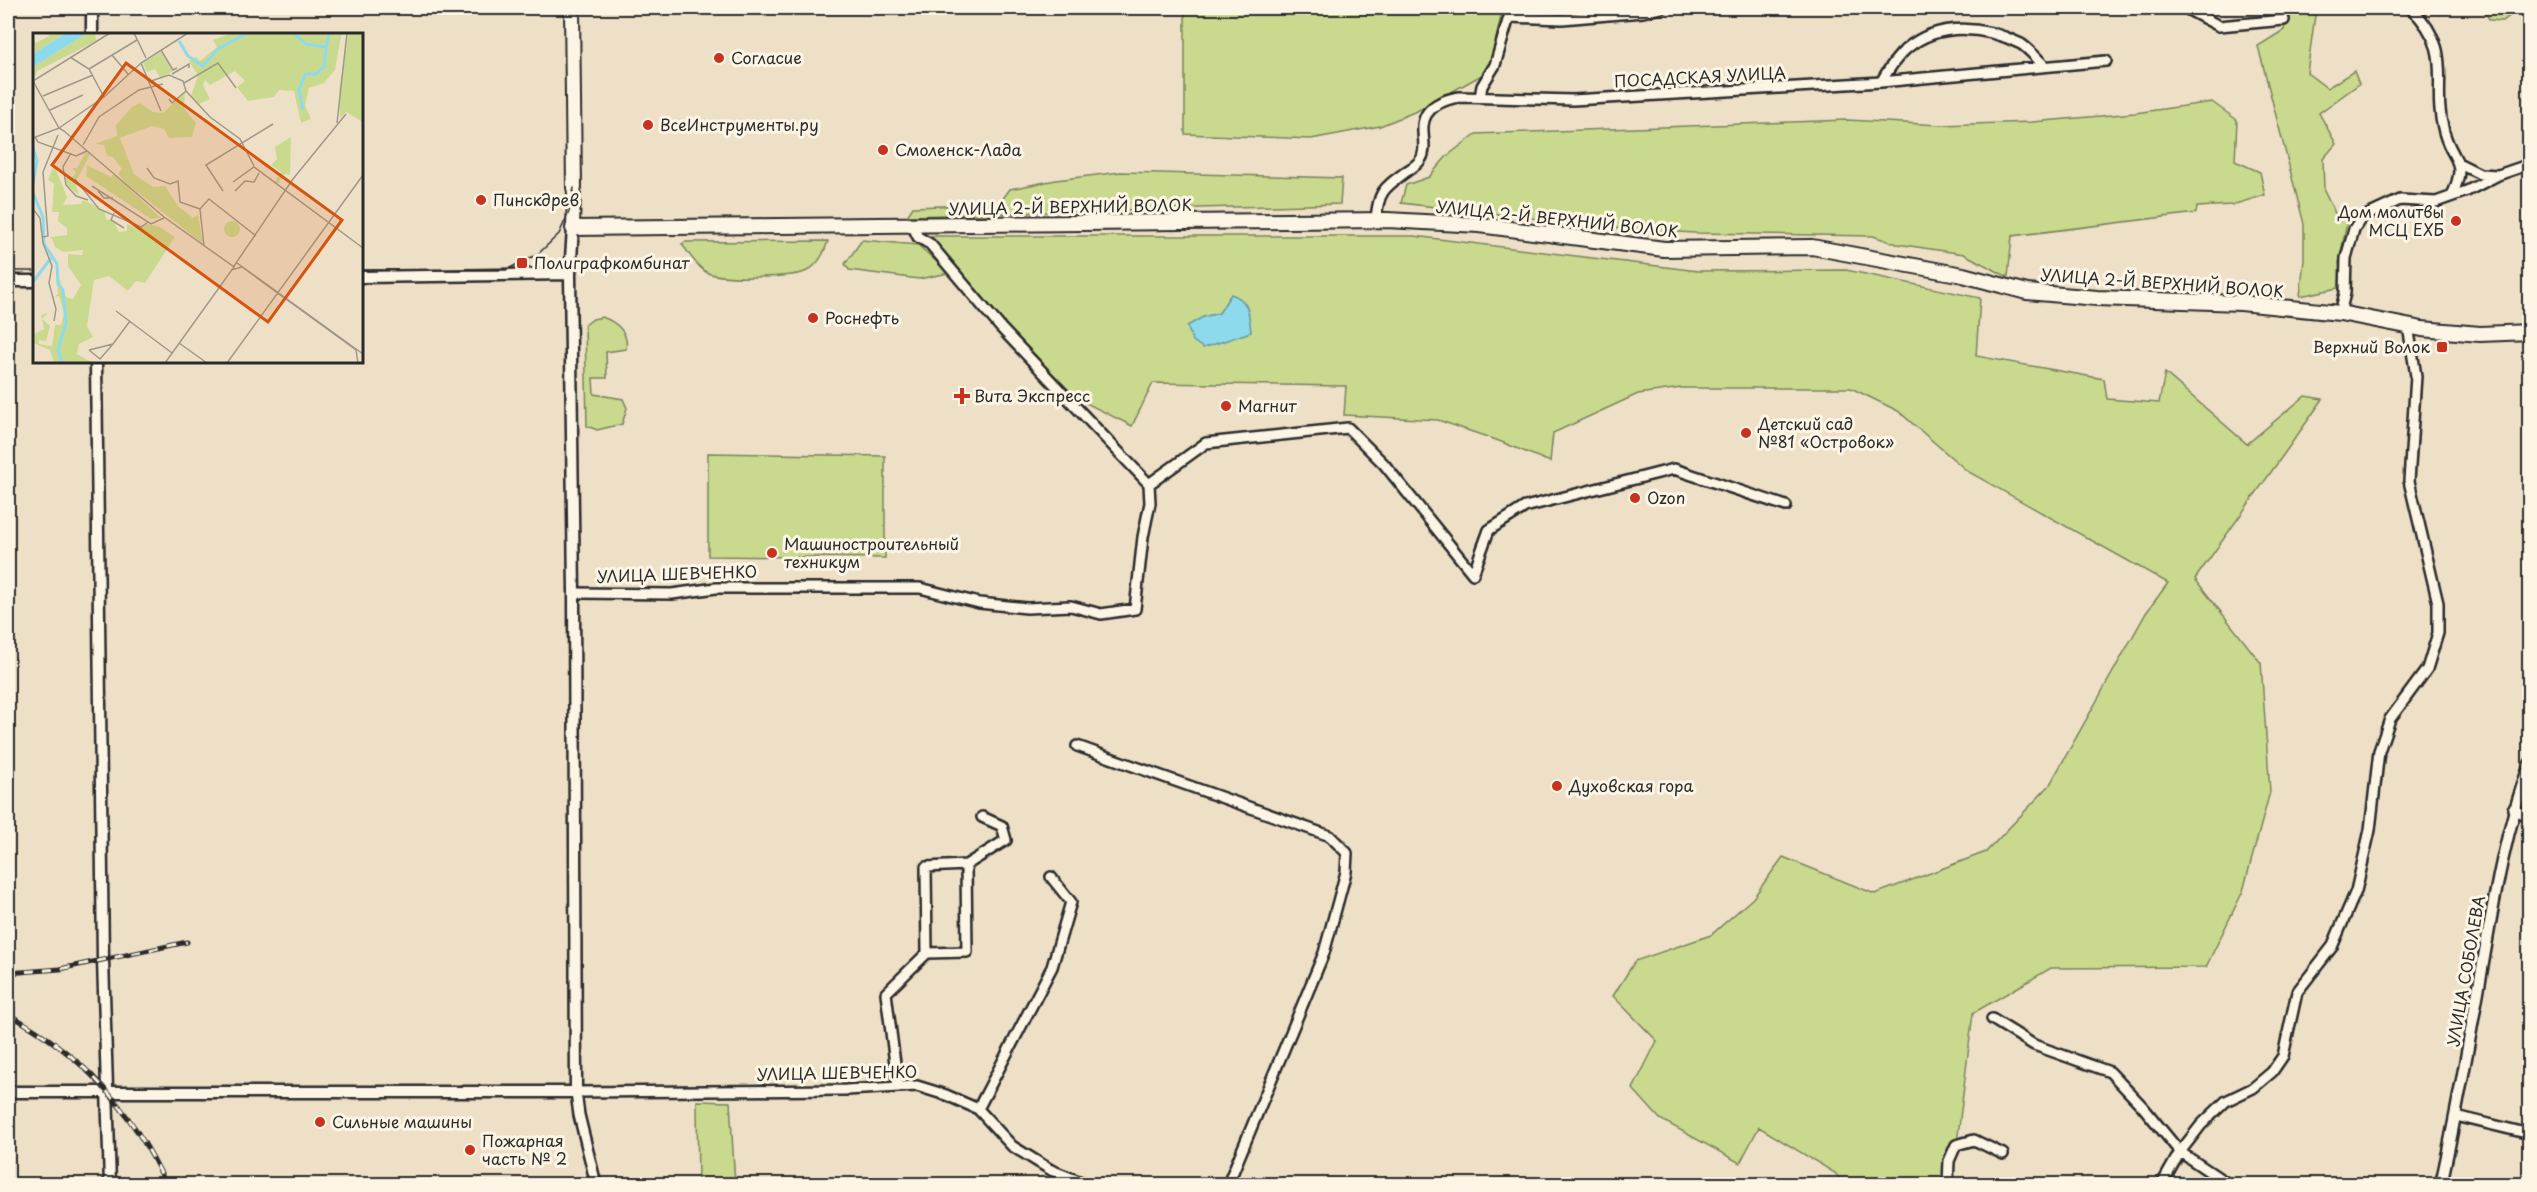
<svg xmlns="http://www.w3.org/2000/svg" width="2537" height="1192" font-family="'Playpen Sans',sans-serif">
  <rect width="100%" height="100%" fill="#ede0c7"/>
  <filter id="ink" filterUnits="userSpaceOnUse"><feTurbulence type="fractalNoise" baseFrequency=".0167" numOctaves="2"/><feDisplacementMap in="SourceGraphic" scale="12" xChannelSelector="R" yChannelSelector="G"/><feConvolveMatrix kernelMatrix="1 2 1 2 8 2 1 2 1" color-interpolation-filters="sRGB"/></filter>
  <g filter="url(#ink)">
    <!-- green -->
    <path fill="#c9da8e" stroke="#7a825c" stroke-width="1.5" d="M1185 8H1528L1529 13 1502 11 1489 71 1417 111 1380 126 1311 139 1185 134Z
      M2276 8H2316L2307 73 2327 88 2354 71 2359 84 2319 113 2336 144 2323 159 2324 191 2336 215 2349 211 2339 263 2343 287 2300 296 2304 260V224L2258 46 2284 30 2287 15Z
      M2481 8H2520L2503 21 2490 20Z
      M2212 102 2237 120 2235 161 2260 172 2265 195 2232 205 2197 207 2196 213 2012 236 2008 277 1964 254 1897 244 1873 236 1695 233 1626 229 1401 203 1406 185 1429 177 1447 156 1476 134 1847 120 1941 125 2032 122 2135 113Z
      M1121 172 1342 178 1340 204 907 216 913 207 999 204 1010 189 1056 180Z
      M931 236H1414L1698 271 1846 270 1980 298 1976 356 2104 379 2107 399 2159 403 2165 373 2247 444 2305 396 2323 399 2195 579 2261 663 2270 792 2243 891 2206 967 2051 968 1973 1013 1952 1184H1844L1835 1173 1759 1127 1740 1163 1660 1119 1633 1089 1657 1041 1613 996 1635 961 1711 935 1753 898 1783 857 1875 894 1986 852 2049 786 2146 613 2168 583 1967 471 1898 411 1851 388H1681L1638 394 1553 433 1550 462 1499 441 1438 420 1344 415 1346 386 1153 383 1132 426 1078 399 1031 354Z
      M862 240 918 245 949 273 919 279 849 270 845 264Z
      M828 241C824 253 819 264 807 271 794 278 719 280 706 272 696 266 689 254 682 244L685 242Z
      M602 317C616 322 629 332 626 349L606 352 607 378H593L594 394 623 399 627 408 622 424 597 430 587 426 585 325 593 319Z
      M708 453 885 456V558L708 556Z
      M697 1101 730 1102 735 1184H698Z"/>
    <!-- water -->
    <path fill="#8edaed" stroke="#66949f" stroke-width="1.5" d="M1231 294C1250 300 1249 315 1251 332L1203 348 1193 341 1187 326 1203 317 1219 313Z"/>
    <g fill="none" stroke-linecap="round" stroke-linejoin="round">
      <!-- minor casing -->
      <g stroke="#2b2b2b" stroke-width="14">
        <path id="minor" d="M2185 8 2219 26 2284 20
          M2411 8C2457 53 2430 83 2444 132 2453 164 2468 158 2452 196
          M1881 82C1888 70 1896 58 1906 49 1939 21 1985 26 2021 44 2029 49 2037 59 2045 66
          M1480 97 1482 86 1495 65 1509 17 1562 19 1643 12 1661 8
          M2460 164 2480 174 2498 175
          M1376 220C1378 191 1384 188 1407 171 1412 168 1418 164 1421 159 1427 149 1422 137 1423 126 1424 107 1444 99 1460 97L1573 100 1881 82 2106 61
          M2340 313 2345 293 2346 258 2354 229 2361 218 2400 200 2436 202 2467 191 2498 175 2530 164
          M1149 484 1206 443 1348 428 1384 464 1473 574 1489 530 1525 507 1674 469 1786 506
          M574 593 672 594 716 588H920L979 603 1027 608 1071 606 1101 614 1135 609 1143 537 1150 503 1149 484 1001 328 930 244 918 237 912 225
          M1077 746 1330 836 1347 853 1346 872 1324 953 1228 1184
          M2513 809 2530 817
          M927 953 926 867 966 865
          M1992 1019 2034 1045 2110 1072 2143 1107 2180 1152 2228 1184
          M898 1087 886 993 927 953 967 952 966 865 1006 840 1002 826 982 817
          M978 1109 1012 1146 1051 1170 1086 1184
          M2456 1116 2530 1134
          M596 1184 579 1115 576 1092 846 1090 917 1086 946 1095 978 1109 1052 967 1071 902 1051 877
          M1948 1184 1949 1161 1956 1145 1974 1140 2003 1154
          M2162 1184 2180 1152 2201 1125 2226 1101 2253 1088 2272 1072 2283 1056 2297 992 2332 947 2356 891 2370 830 2379 751 2390 719 2427 669 2438 633V603L2409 481 2416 376 2408 326"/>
      </g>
      <!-- tertiary casing -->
      <g stroke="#2b2b2b" stroke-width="15">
        <path id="tertiary" d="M92 8V34
          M362 277 570 274
          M8 281H34
          M96 362 103 960 110 1184
          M8 1092H576L574 593 570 274 573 228
          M2441 1184C2457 1113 2469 1041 2482 969 2494 899 2505 831 2530 764"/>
      </g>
      <!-- secondary casing -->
      <g stroke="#2b2b2b" stroke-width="16">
        <path id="secondary" d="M573 228 574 188"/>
      </g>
      <!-- primary casing -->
      <g stroke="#2b2b2b" stroke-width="18">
        <path id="primary" d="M572 8 574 188
          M573 228 1387 220 1479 225 1664 249 1812 247 1963 275 2027 292 2097 298 2241 303 2340 313 2422 329 2480 334 2530 332"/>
      </g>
      <!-- minor -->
      <use href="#minor" stroke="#fcf5e5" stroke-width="9"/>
      <!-- tertiary -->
      <use href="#tertiary" stroke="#fcf5e5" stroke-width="10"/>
      <!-- secondary -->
      <use href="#secondary" stroke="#fcf5e5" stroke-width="12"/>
      <!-- primary -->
      <use href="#primary" stroke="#fcf5e5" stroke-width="14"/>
      <!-- tram -->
      <path stroke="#2b2b2b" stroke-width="1.5" d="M362 270H506L538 254 559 234 569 212 574 188
        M8 271H34"/>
      <!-- rail casing -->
      <g stroke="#2b2b2b" stroke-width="5">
        <path id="rail" d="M8 973 60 969 187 942
          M8 1014C81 1053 131 1108 166 1184"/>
      </g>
      <!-- rail -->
      <use href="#rail" stroke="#fcf5e5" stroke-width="3" stroke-dasharray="9" stroke-linecap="butt"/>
    </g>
  </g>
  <!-- markers -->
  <g fill="#c8321e" stroke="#fcf5e5" stroke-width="2">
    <circle cx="719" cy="58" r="6"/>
    <circle cx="648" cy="125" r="6"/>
    <circle cx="883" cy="150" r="6"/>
    <circle cx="481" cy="200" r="6"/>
    <circle cx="2456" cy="221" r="6"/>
    <rect x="516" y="257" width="12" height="12" rx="3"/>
    <circle cx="813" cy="318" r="6"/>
    <rect x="2436" y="341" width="12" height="12" rx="3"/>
    <path d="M959 387h6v6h6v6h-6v6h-6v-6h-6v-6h6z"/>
    <circle cx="1226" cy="406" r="6"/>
    <circle cx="1746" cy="433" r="6"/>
    <circle cx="1635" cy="498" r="6"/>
    <circle cx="772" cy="553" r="6"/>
    <circle cx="1557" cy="786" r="6"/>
    <circle cx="320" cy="1122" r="6"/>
    <circle cx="470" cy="1150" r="6"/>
  </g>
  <g text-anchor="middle" stroke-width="6" stroke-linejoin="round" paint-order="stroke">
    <!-- poi labels -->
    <g font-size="16" fill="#2b2b2b" stroke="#fcf5e5" text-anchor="start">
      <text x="731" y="64">Согласие</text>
      <text x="660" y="131">ВсеИнструменты.ру</text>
      <text x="895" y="156">Смоленск-Лада</text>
      <text x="493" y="206">Пинскдрев</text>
      <text x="2444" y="218" text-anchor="end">Дом молитвы<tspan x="2444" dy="18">МСЦ ЕХБ</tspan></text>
      <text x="534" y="269">Полиграфкомбинат</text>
      <text x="825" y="324">Роснефть</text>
      <text x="2430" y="353" text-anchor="end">Верхний Волок</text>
      <text x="974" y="402">Вита Экспресс</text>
      <text x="1238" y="412">Магнит</text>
      <text x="1758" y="430">Детский сад<tspan x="1758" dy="18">№81 «Островок»</tspan></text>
      <text x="1647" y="504">Ozon</text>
      <text x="784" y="550">Машиностроительный<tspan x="784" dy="18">техникум</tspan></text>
      <text x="1569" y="792">Духовская гора</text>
      <text x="332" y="1128">Сильные машины</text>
      <text x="482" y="1147">Пожарная<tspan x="482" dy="18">часть № 2</tspan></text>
    </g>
    <!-- street labels -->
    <g font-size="16" fill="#2b2b2b" stroke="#fcf5e5">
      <text transform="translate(1700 77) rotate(-3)" y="6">ПОСАДСКАЯ УЛИЦА</text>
      <text transform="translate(1070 207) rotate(-1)" y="6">УЛИЦА 2-Й ВЕРХНИЙ ВОЛОК</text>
      <text transform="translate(1557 219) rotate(6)" y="6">УЛИЦА 2-Й ВЕРХНИЙ ВОЛОК</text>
      <text transform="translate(2162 283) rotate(4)" y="6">УЛИЦА 2-Й ВЕРХНИЙ ВОЛОК</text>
      <text transform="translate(677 574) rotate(-2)" y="6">УЛИЦА ШЕВЧЕНКО</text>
      <text transform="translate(2466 971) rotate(-80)" y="6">УЛИЦА СОБОЛЕВА</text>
      <text transform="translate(837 1073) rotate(-1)" y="6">УЛИЦА ШЕВЧЕНКО</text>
    </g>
  </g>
  <!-- overview -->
  <g transform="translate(33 33)">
    <rect width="330" height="330" fill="#ede0c7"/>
    <path d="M15 0H33L0 21V5L3 10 16 3ZM54 0H62L63 8 4 38 0 49V34ZM199 0H312L308 3 302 37 291 50 276 55 272 72 278 86 268 90 261 58 246 57 241 64 215 68 204 54 212 48 202 38 177 52 172 47 170 52 177 66 166 71 158 63 165 43 156 28 163 24 167 28 184 14 180 7ZM315 0H330V89L313 79 307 85 306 57ZM128 19 140 38 127 45 122 36 114 39 110 30ZM152 59 151 75 163 90 159 104 136 105 131 96 119 93 87 105 101 141 120 154 132 153 145 173 160 185 165 182 170 211 94 151 85 141 89 136 80 124 74 123 71 112 62 111 84 103 83 92 99 74 107 70 120 79 130 80ZM258 104 257 142 252 141 244 152 241 150 248 139 238 132 244 126 242 114ZM53 119 57 121 45 145 41 146 46 162 33 152V142L38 145 43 140 39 135H44ZM21 132 34 164 30 172 48 171 50 167 71 177 73 186 81 189 86 199 94 198V191L104 195 113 191 125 193 142 204 112 250 103 248 95 258 76 243 61 247 54 293 60 304 46 311 44 321 60 330H21L17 317 0 310V302L11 296 8 282 15 280 9 286 17 293 13 308 6 307V311L19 313 22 292H28L31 280 26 263 21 264 25 261 24 240 33 264 40 266 48 252 35 233V221L49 222 50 217 30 219 22 214 18 204 34 202V195L25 188 26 179H19L21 151 15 147ZM54 132 78 144 81 141 128 185 118 186 53 143ZM191 196a8 8 0 1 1 16 0a8 8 0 1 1-16 0Z" fill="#c9da8e"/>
    <path d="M33 0H54L0 34V21Z" fill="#8edaed"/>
    <path fill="none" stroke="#8edaed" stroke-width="3" d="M261 0 273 11 293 14 296 0M146 8 155 23 170 33 185 16 214 0M270 77 266 57 272 41H283L291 34 293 14M0 114 4 128 0 150M0 160 10 184 11 211 24 231 25 251 30 257 33 290 25 317 29 330M0 249 18 225"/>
    <path fill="none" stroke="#9f9889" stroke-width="1.5" d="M77 0 0 48 26 95 71 64 108 30 155 0M101 0 113 25M128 17 140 37 144 35M79 22 95 41M37 24 56 36 71 64M108 30 128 78M56 36 104 7M139 41 156 31V35M118 48 136 42 150 48 153 58 139 70 136 66M151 50 185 30 203 55M153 58 177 84 207 106 221 133M10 63 60 42M17 77 50 62M304 90 314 0M2 104 5 109 43 123 54 118M0 105 26 95 31 98 131 184 201 234 132 330M50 112 66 84 106 57 130 51M38 120 30 134 33 152 43 163 55 167M114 135 121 145 137 151 145 148 147 169 167 176M42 146 66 176 108 194 115 189M200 149 221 134 330 215M59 153 118 191 131 185M65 158 71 165H80M190 158 173 132 240 91M202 158 212 148 221 149 226 140M0 176 7 185 10 210 19 233 16 250 23 276 21 288M167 176 176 166 223 203M167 176 171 213M81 180 78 187 91 195M10 204 15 203 10 139 25 102M204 230 330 321M201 233 260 146 313 81M198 237 209 234 323 317 325 330M83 278 139 320M146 310 174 330M56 317 80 311 97 288M56 317 67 326 80 311M194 330 330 142"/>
    <path fill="#d5540f" fill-opacity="0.15" stroke="#d5540f" stroke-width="3" d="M93 30 309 187 235 289 19 132Z"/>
    <rect width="330" height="330" fill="none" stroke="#2b2b2b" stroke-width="3"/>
  </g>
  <!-- margin -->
  <rect width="2537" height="1192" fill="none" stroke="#fcf5e5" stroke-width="30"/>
  <rect x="15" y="15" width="2507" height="1162" fill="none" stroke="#2b2b2b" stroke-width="2" filter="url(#ink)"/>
</svg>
